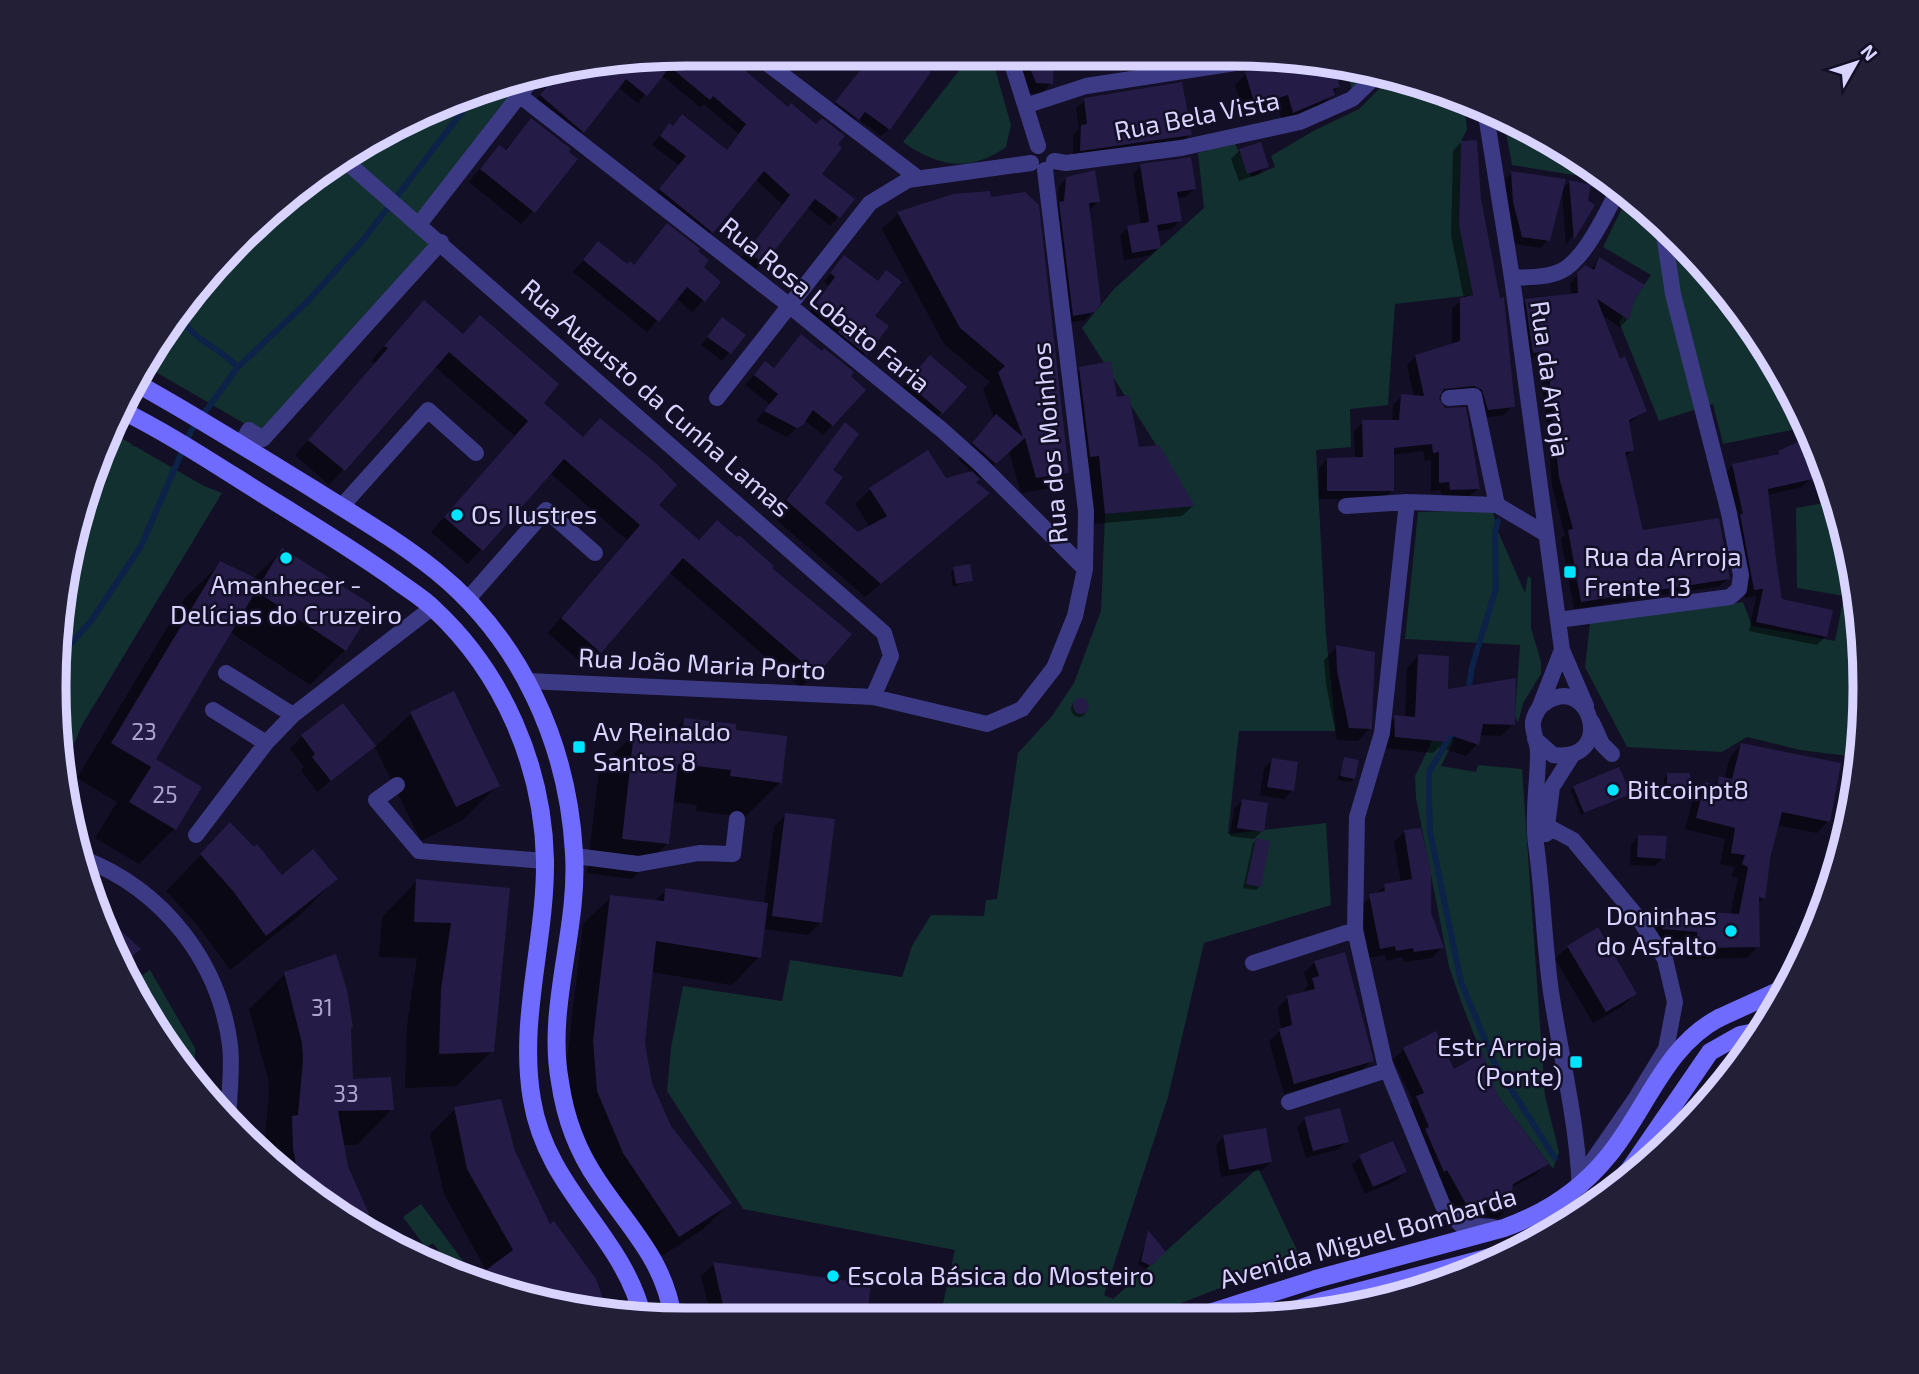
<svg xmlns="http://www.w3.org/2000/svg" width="1919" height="1374" font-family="'Exo 2',sans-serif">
  <rect width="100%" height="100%" fill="#130f26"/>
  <!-- green -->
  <path fill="#12302f" d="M972 54H991L1011 125 1006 147C970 173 938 167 903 142Z
    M1347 66 1370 72 1352 91Z
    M536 74 420 223 441 242 264 435 147 367 211 270 336 161 523 76Z
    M1389 79 1465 108 1467 130 1461 141 1459 218 1473 295 1395 304 1388 405 1350 409 1351 447 1316 450 1326 635 1336 731H1239L1228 834 1326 823 1331 905 1204 943 1168 1097 1104 1295 1113 1299 1258 1168 1303 1263 1241 1280 1150 1315 940 1317 955 1250 743 1209 667 1091 671 1048 683 986 782 1001 790 960 902 977 912 946 931 915 984 916 986 900 997 899 1018 753 1052 716 1074 683 1101 611 1105 514 1194 505 1082 328 1114 289 1204 208 1198 153 1234 142 1252 177 1275 167 1271 156 1315 130 1359 109Z
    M1504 122 1549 139 1598 179 1512 165Z
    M1625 202 1708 270 1780 371 1806 427 1723 444 1713 404 1659 421 1619 322 1651 275 1603 247Z
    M112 433 132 444 131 447 133 445 204 486 222 493 82 725 61 776 60 604Z
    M1835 501 1859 605 1863 729 1843 851 1838 865 1848 756 1800 750 1747 737 1722 752 1627 747 1585 667 1590 623 1743 602 1752 626 1835 641 1844 596 1797 588 1796 508Z
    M1493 510 1496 527 1525 593 1528 576 1531 578V628L1541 662V674L1523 703 1518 723 1515 715 1520 645 1405 639 1418 512Z
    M1433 739 1454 740 1441 766 1476 772 1478 765 1522 769 1545 1096 1559 1152 1553 1169 1498 1096 1462 1004 1449 967 1416 798 1415 776Z
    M150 970 195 1048V1078L134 981Z
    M421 1204 463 1261 452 1269 433 1243 426 1248 403 1217Z"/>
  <!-- water -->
  <path fill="#0c2248" d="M1746 1053 1734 1073 1690 1119 1683 1120C1701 1094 1716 1067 1746 1053Z"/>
  <!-- pier -->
  <path fill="#130f26" d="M1745 1050H1748L1746 1053 1729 1061 1716 1073 1681 1123 1680 1118 1714 1071 1728 1058Z"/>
  <!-- shadow -->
  <path fill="#0007" d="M687 54 819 174 852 200 830 226 807 207 754 272 739 260 783 205 755 179 704 240 652 198 679 165 652 145 669 125 672 127 682 116 726 151 739 134 704 104 700 107 661 75 638 103 617 87 575 140 533 104 558 71Z
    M874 54 889 129 881 136 857 118 850 126 829 110Z
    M1013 54H1053L1051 83 1041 94 1026 93Z
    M1068 54H1232L1261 57 1125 76 1122 58 1069 61Z
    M1306 62 1325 63 1338 87 1322 106 1282 122 1278 105 1244 115 1235 85 1246 74 1274 71Z
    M1085 100 1190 134 1182 142 1073 158V135L1079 129 1076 108Z
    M531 120 567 152 533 211 521 224 469 182 487 160 499 147 504 151Z
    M1461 142 1479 199 1513 406 1504 415 1479 418 1468 394 1438 397 1478 489 1469 497 1442 498 1440 490 1431 491V460L1425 461 1423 451 1392 455 1393 490 1384 499H1319V468L1327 459H1355L1354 431 1363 422H1392L1393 405 1402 396 1414 397 1407 365 1416 356 1452 346V308L1464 299 1451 235 1453 151Z
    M1259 144 1267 166 1259 174 1239 181 1231 159 1239 151Z
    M1141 166 1194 189 1186 197 1176 198 1180 221 1172 229 1156 231 1159 247 1151 255 1124 260 1120 235 1128 227 1141 225 1133 174Z
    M1512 173 1562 189 1569 182 1593 205 1566 245 1562 193 1548 240 1541 248 1515 244 1506 210 1505 180Z
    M1067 178 1098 202 1090 210 1094 311 1085 320 1065 323 1057 206 1059 187Z
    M954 196 1067 472 1051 488 1021 493 1009 452 974 482 988 494 865 597 772 516 845 424 823 503 858 534 870 527 855 504 870 490 928 453 945 480 973 473 958 459 994 418 983 389 990 382 944 344 882 229 898 214Z
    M667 226 701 267 719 283 692 312 676 298 647 332 573 272 599 243 627 266H633Z
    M1599 259 1634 297 1628 319 1620 327 1601 314 1619 361 1645 411 1628 423 1632 450 1625 458 1642 532 1728 578 1720 586 1574 609 1561 539 1565 535 1552 486 1547 419 1538 357 1525 359 1519 308 1526 301 1571 295 1570 283 1585 268 1591 270Z
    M837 265 873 316 886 327 858 362 831 340 837 334 809 312 829 286 824 282Z
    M410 317 541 403 698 542 850 635 801 688 669 572 585 666 548 633 627 540 550 473 468 564 431 532 515 436 434 366 329 485 295 455 375 364 371 361Z
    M722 319 743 335 722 361 701 345Z
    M801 337 822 353 832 425 823 435 804 420 787 437 756 421 770 404 745 385 765 363 773 369Z
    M922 366 964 387 933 421 900 391Z
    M1080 369 1116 399 1138 449 1193 506 1182 516 1094 524 1089 466 1080 467 1069 380Z
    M1779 452 1811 478 1802 487 1767 495 1780 601 1826 636 1817 645 1749 631 1756 596 1745 598 1724 474 1733 465 1775 456Z
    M282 550 345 650 310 685 230 632 153 760 199 788 174 829 139 864 95 838 117 802 77 778 185 598 221 563 253 579Z
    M954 569 971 580 953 587 951 572Z
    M1337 647 1370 728 1358 741 1337 740 1326 684 1324 660Z
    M1418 656 1447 691 1513 724 1501 736 1479 735 1477 744 1466 756 1439 747 1433 753 1384 748V729L1395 717 1405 718 1407 668Z
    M453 693 498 785 463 820 421 841 375 747 411 714Z
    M1071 709a8 8 0 1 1 16 0a8 8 0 1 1-16 0Z
    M685 719 734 731 780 782 745 817 696 811 697 805 672 802 667 844 632 879 587 873 599 769 635 733 667 737Z
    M302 736 374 746 317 792 301 770 304 767 290 749Z
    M1741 745 1828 821 1817 833 1777 825 1764 898 1758 904V946L1747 958 1687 959 1686 943 1651 940 1653 922 1665 911 1730 915 1738 878 1731 876 1735 867 1720 864 1725 839 1685 829 1694 795 1705 784 1713 785 1720 778 1724 779 1730 757Z
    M1345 759 1354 779 1350 782 1337 780Z
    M1272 760 1292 791 1284 799 1260 795 1264 768Z
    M1667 775 1689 790 1686 793H1664V778Z
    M1574 787 1629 793 1581 815 1571 791Z
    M1242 801 1262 831 1254 839 1230 836 1234 809Z
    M786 814 821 922 808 935 763 929 759 957 732 985 651 972 643 1043 651 1084 669 1127 730 1203 702 1230 651 1263 570 1119 566 1069 583 924 611 897 655 901 666 890 764 904 774 827Z
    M230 825 282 877 336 879 300 915 230 970 198 926 166 891Z
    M1405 831 1442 947 1432 958 1404 962 1402 957 1386 961 1385 955 1369 958 1360 906 1385 886 1401 883 1394 842Z
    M1639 836 1663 858 1655 866 1630 865 1631 844Z
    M1256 840 1259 887 1256 890 1243 888 1253 843Z
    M417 881 508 889 492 1051 456 1086 405 1088 407 1025 417 958 379 957 382 917Z
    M1568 947 1635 994 1623 1006 1593 1023 1555 959Z
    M1315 962 1372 1060 1361 1071 1284 1094 1269 1041 1281 1030 1278 1008 1288 997 1303 993 1308 985 1304 973Z
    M285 974 349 1029 351 1080 392 1109 357 1145H342L346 1167 367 1213 357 1223 301 1189 261 1150 264 1147 269 1096 268 1079 249 1009Z
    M1435 1034 1453 1071 1496 1097 1546 1164 1536 1174 1511 1188 1509 1207 1498 1218 1456 1214 1436 1179 1406 1108 1413 1101 1393 1060 1404 1049Z
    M455 1109 513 1151 549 1227 596 1281 605 1312 524 1298 476 1280 487 1272 444 1194 430 1134Z
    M1305 1119 1347 1141 1339 1149 1306 1158 1297 1127Z
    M1224 1136 1271 1162 1262 1170 1221 1177 1216 1145Z
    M1360 1157 1405 1172 1397 1180 1365 1194 1352 1165Z
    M1148 1233 1164 1252 1146 1269 1138 1264Z
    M714 1264 865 1315 711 1318 701 1276Z"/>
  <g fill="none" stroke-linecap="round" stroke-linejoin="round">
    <!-- stream -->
    <path stroke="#0c2248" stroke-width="6" d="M238 367 308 301 363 240 472 99
      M60 656 91 621 141 546 191 431 238 367C220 348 191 339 180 316
      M1468 693 1472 667 1496 588 1495 532 1498 521
      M1454 730 1429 772V800L1430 832 1461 982 1495 1064 1555 1158"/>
  </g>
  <!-- building -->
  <path fill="#241b47" d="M687 54H726L788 107 791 103 816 124 822 118 845 136 838 144 842 148 822 174 855 199 840 218 815 199 764 264 747 251 790 195 764 171 713 233 659 189 686 156 660 136 669 123 673 126 682 114 727 150 746 124 713 96 710 100 670 67 647 96 626 79 584 133 540 95 559 71Z
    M873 54H904L931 72 890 130 865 112 859 120 835 102Z
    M1024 54H1055L1053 84 1036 83Z
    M1132 54H1177L1178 61 1134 68Z
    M1301 61 1334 66 1340 87 1333 89 1335 95 1293 113 1288 95 1255 105 1245 72Z
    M1182 82 1192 135 1080 151 1081 125 1087 124 1084 98Z
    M531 118 571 149 569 152 578 159 535 213 480 169 499 145 506 150Z
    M1477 140 1481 199 1500 298 1504 297 1515 407 1488 410 1482 390 1474 386 1444 389 1439 398 1445 408 1466 407 1480 489 1450 490 1449 482 1439 483V452L1433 453 1432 444 1394 448V491H1327V458L1363 457 1362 420H1399L1401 394 1424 396 1415 355 1460 341V298L1473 295 1459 225 1461 141Z
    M1261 142 1269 167 1247 174 1239 149Z
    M1191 157 1196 189 1177 192 1182 221 1157 225 1161 248 1132 253 1127 226 1149 222 1140 164Z
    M1095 170 1100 202 1089 203 1101 304 1095 312 1073 316 1059 202 1064 201 1066 177Z
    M1511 171 1566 179 1550 241 1522 237 1513 202Z
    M1569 180 1591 185 1588 200 1595 205 1574 240Z
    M990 191 991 197 1025 192 1039 205 1069 473 1036 478 1025 438 996 464 972 443 996 414 1023 437 998 372 1005 366 960 328 897 212 953 194Z
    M667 223 700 249 698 251 709 260 704 267 721 282 705 302 687 287 659 322 583 260 598 241 627 264 630 261 634 265Z
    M844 255 878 281 886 270 902 282 875 316 889 326 867 355 838 332 844 325 816 303 835 277 830 273Z
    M1599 257 1645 285 1635 298 1629 320 1597 299 1620 359 1625 356 1647 411 1629 420 1634 451 1625 452 1643 530 1719 518 1730 579 1581 602 1568 530 1573 529 1559 477 1552 411H1554L1545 351 1533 353 1525 299 1578 293 1577 273 1585 265 1594 270Z
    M424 300 463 334 480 315 559 384 544 403 583 437 600 418 657 464 677 485 659 505 699 540 717 520 737 537 739 535 774 566 772 568 852 634 817 675 683 558 601 653 561 618 640 525 564 459 483 551 444 517 528 421 449 352 345 471 308 440 388 348 384 346Z
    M722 317 746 335 731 354 707 337Z
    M801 334 822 351 824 348 854 372 851 376 866 390 833 426 813 410 803 425 797 428 764 411 778 394 754 375 765 361 774 368Z
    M930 355 967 387 943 414 906 382Z
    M1111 361 1117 397 1129 395 1139 447 1159 445 1195 506 1105 514 1099 456 1090 457 1079 367Z
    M845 422 859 434 833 470 843 477 825 503 858 532 887 516 869 488 928 450 946 478 972 471 980 479 976 482 990 493 881 584 786 500Z
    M1804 439 1813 479 1768 489 1777 567 1782 599 1833 610 1827 637 1756 622 1763 589 1754 590 1740 514H1743L1732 464 1779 454 1778 451Z
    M282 548 374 606 346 651 256 591 156 759 202 787 176 830 129 802 151 767 111 743 220 561 262 581Z
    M970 564 973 581 956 584 953 567Z
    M1336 645 1375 652 1372 729 1349 728 1337 671Z
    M1418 654 1449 656 1448 689 1516 678 1515 725 1483 724 1479 745 1449 735 1447 742 1395 737 1394 715 1415 717Z
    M454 691 500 786 456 807 410 712Z
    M1073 706a8 8 0 1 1 16 0a8 8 0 1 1-16 0Z
    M343 703 376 746 331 781 312 757 315 754 301 735Z
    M684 718 736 724V730L787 736 782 783 730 776 731 770 678 764 669 844 622 839 634 732 682 737Z
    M1741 743 1841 763 1830 822 1782 812 1771 855 1765 899 1759 897 1760 947 1698 948 1697 932 1662 929 1665 909 1739 914 1748 867 1742 864 1745 855 1731 853 1735 828 1696 818 1705 782 1717 785 1719 776 1732 779Z
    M1344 757 1359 760 1355 779 1340 776Z
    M1272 758 1298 762 1294 791 1267 787Z
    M1619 767 1631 794 1584 813 1573 786Z
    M1667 773H1690L1691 790 1667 791Z
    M1242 799 1268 803 1264 832 1237 828Z
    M785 813 835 819 822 923 772 916Z
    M230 822 254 847 257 844 282 875 313 849 338 879 266 936 233 891 200 854Z
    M1421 828 1431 871V912L1444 948 1414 952 1413 948 1396 951 1395 946 1380 949 1369 894 1385 891 1384 884 1412 879 1404 830Z
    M1638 835 1667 836 1665 859 1637 857Z
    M1256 838 1270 841 1261 887 1246 884Z
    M416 879 510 888 494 1052 439 1054 441 989 451 923 414 922Z
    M665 888 768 903 761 958 656 941 645 1043 652 1083 671 1126 732 1203 679 1237 623 1153 597 1091 593 1040 610 895 664 901Z
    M97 909 141 949 124 963 103 930Z
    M1598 927 1637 994 1606 1012 1567 946Z
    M1345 952 1374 1061 1294 1084 1279 1029 1292 1025 1287 996 1315 989 1312 978 1319 976 1314 961Z
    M336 954 347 990 353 1027 351 1028 353 1079 391 1077 394 1110 338 1111 348 1166 369 1214 355 1222 301 1188 293 1149 292 1116 298 1115 303 1060 302 1043 284 972Z
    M1436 1031 1454 1069 1483 1052 1498 1096 1549 1164 1513 1184 1510 1208 1466 1204 1447 1170 1444 1172 1425 1129 1429 1127 1416 1096 1424 1093 1403 1048Z
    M501 1099 515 1151 550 1224 554 1221 596 1279 608 1312 524 1298 474 1279 513 1250 467 1169 454 1107Z
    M1340 1108 1349 1142 1313 1151 1304 1117Z
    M1266 1128 1272 1162 1229 1170 1223 1135Z
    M1393 1141 1407 1172 1373 1187 1359 1155Z
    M1148 1230 1166 1252 1151 1266 1141 1261Z
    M713 1262 871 1284 867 1316 790 1305 788 1318H726Z"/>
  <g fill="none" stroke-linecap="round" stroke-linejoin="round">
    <!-- street -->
    <path stroke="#3d3a85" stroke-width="16" d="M755 54 918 178
      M1009 54 1038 146
      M519 95 790 306 942 430 980 464 1085 569
      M1028 105 1086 86 1268 58
      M1486 115 1512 278 1562 650 1586 706
      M342 158 884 633 891 656 873 697
      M1054 161 1066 163 1181 148 1300 122 1352 99 1377 75
      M420 223 536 74
      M1512 278C1528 277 1546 278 1561 271 1583 261 1605 216 1616 194
      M717 398 870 203 908 180 1031 163
      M1449 398 1474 396 1497 505
      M241 444 249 430 263 439 441 242
      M1407 502 1382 733 1357 817 1355 930 1385 1064 1443 1206 1461 1225 1493 1227
      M1346 506 1407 502 1497 505 1546 534
      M341 507 428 410 476 453
      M467 600 546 510 595 553
      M1558 620 1730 597 1739 589 1741 575 1729 513 1673 294 1664 234
      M528 681 873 697 987 724 1022 709 1054 668 1075 616 1085 569 1086 511 1045 170
      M1540 706 1562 650
      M213 710 266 743 293 715 226 673
      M293 715 433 607
      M1592 722 1602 744 1612 754
      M1535 739 1553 755C1616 763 1591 675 1548 701 1540 705 1535 713 1533 722 1532 732 1538 742 1538 753 1538 784 1532 813 1536 844 1543 893 1544 943 1551 992 1562 1064 1581 1136 1580 1209
      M397 785 376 800 419 851 545 861
      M1547 826 1573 840 1639 919 1665 959 1675 1002 1666 1049 1636 1098 1582 1176
      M1546 834 1552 787 1573 754
      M196 835 266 743
      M575 856 638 864 699 853 733 854 737 819
      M84 859C163 890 219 961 230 1045 233 1070 228 1096 229 1121
      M1253 963 1355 930
      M1289 1102 1387 1070"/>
    <!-- secondary -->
    <path stroke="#6f6bff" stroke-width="18" d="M136 383C196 416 254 453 313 489 354 515 397 540 436 571 521 640 568 744 574 853 579 930 546 1007 560 1082 565 1117 578 1152 598 1181 629 1228 664 1259 673 1318
      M119 409C174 436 225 471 277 503 316 527 355 551 393 578 406 588 422 597 434 609 503 673 543 766 545 860 546 941 518 1019 532 1100 547 1191 623 1234 643 1318
      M1719 1018 1787 987
      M1614 1186 1629 1170 1710 1052 1740 1035 1760 1031
      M1282 1314 1322 1301 1521 1249
      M1203 1315 1316 1279"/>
    <!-- secondary-bridge -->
    <path stroke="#6f6bff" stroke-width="18" d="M1316 1279 1504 1228C1546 1213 1581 1190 1609 1155 1646 1110 1665 1046 1719 1018"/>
  </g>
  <!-- markers -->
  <g fill="#00e5ff" stroke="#130f26" stroke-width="2.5">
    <circle cx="457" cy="515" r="7"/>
    <circle cx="286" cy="558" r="7"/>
    <rect x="1563" y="565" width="14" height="14" rx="3.5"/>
    <rect x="572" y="740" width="14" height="14" rx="3.5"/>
    <circle cx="1613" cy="790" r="7"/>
    <circle cx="1731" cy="931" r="7"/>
    <rect x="1569" y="1055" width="14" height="14" rx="3.5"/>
    <circle cx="833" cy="1276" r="7"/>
  </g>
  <g text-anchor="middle" stroke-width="5" stroke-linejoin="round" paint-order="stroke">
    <!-- number labels -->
    <g font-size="23" fill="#aca6d1">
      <text x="144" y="740">23</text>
      <text x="165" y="803">25</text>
      <text x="322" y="1016">31</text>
      <text x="346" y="1102">33</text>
    </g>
    <!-- street labels -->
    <g font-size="26" fill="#d9d4ff" stroke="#130f26">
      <text transform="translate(1197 116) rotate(-11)" y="9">Rua Bela Vista</text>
      <text transform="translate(825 305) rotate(39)" y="9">Rua Rosa Lobato Faria</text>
      <text transform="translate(1550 379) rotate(82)" y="9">Rua da Arroja</text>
      <text transform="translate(656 398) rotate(41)" y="9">Rua Augusto da Cunha Lamas</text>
      <text transform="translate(1050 443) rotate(-95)" y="9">Rua dos Moinhos</text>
      <text transform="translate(702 664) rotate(3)" y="9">Rua João Maria Porto</text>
      <text transform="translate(1368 1238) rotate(-16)" y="9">Avenida Miguel Bombarda</text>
    </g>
    <!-- poi labels -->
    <g font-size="26" fill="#d9d4ff" stroke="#130f26" text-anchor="start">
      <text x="471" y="524">Os Ilustres</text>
      <text x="1584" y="566">Rua da Arroja<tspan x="1584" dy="30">Frente 13</tspan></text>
      <text x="286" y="594" text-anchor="middle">Amanhecer -<tspan x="286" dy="30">Delícias do Cruzeiro</tspan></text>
      <text x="593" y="741">Av Reinaldo<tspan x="593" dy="30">Santos 8</tspan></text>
      <text x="1627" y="799">Bitcoinpt8</text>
      <text x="1717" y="925" text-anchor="end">Doninhas<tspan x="1717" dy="30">do Asfalto</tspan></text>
      <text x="1562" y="1056" text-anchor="end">Estr Arroja<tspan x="1562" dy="30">(Ponte)</tspan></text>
      <text x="847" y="1285">Escola Básica do Mosteiro</text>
    </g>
  </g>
  <!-- crop -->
  <path d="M0 0H1919V1374H0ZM686 66H1233A620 620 0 0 1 1853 686V688A620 620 0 0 1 1233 1308H686A620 620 0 0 1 66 688V686A620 620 0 0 1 686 66Z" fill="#231f37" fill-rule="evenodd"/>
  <path fill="none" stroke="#d9d4ff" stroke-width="9" d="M686 66H1233A620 620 0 0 1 1853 686V688A620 620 0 0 1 1233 1308H686A620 620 0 0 1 66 688V686A620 620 0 0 1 686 66Z"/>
  <!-- north arrow -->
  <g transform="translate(1856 63) rotate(51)" stroke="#130f26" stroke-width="5" paint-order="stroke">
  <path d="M0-5L12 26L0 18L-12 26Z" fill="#d9d4ff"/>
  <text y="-10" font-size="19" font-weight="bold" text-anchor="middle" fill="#d9d4ff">N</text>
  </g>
</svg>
